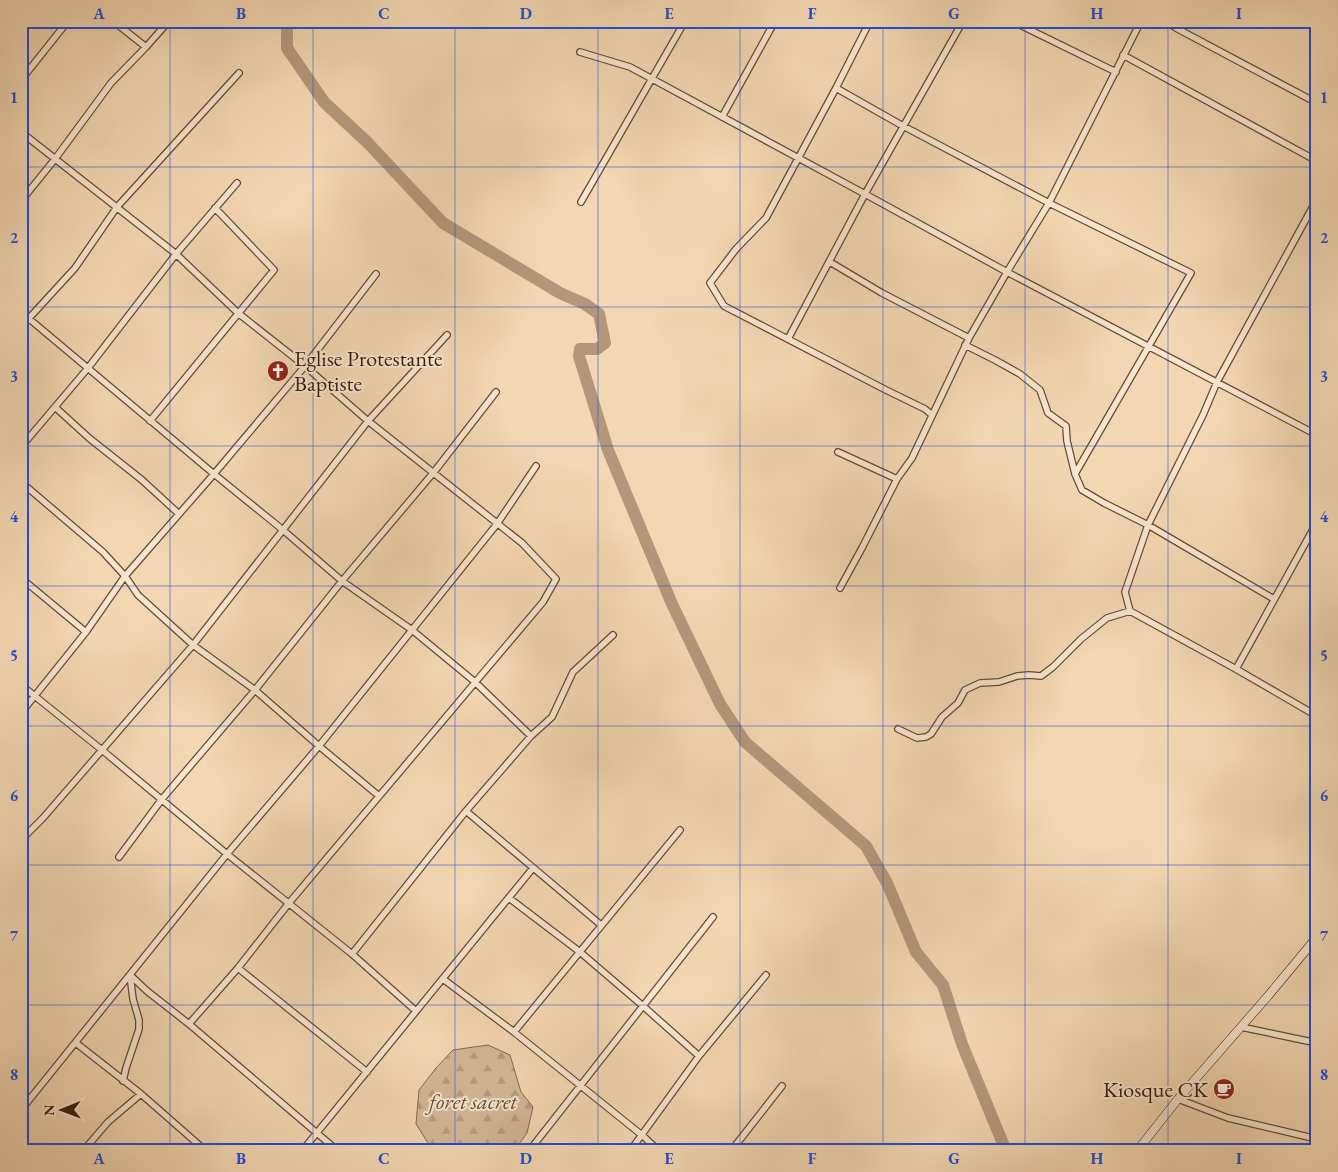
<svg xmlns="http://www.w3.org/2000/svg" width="1338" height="1172" font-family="'EB Garamond',serif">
  <defs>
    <pattern id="forest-firs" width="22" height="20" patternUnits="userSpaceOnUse" patternTransform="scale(1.25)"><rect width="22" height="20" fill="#d3b796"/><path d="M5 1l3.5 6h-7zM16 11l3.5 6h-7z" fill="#b69d80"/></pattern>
  </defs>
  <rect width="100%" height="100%" fill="#f3d7b2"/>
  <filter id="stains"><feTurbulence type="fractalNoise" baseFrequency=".004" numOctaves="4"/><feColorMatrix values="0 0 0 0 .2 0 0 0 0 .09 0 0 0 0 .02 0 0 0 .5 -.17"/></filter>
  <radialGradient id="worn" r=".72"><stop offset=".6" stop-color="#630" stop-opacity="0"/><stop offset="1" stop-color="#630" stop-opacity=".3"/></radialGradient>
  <!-- forest -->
  <path fill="url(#forest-firs)" stroke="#866951" d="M488 1045 510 1055 521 1092 533 1107 527 1133 514 1151H433L416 1124 419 1090 436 1068 453 1050Z"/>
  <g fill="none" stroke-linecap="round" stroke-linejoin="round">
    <!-- river -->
    <path stroke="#b3977a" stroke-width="12" d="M287 21V48L324 102 368 143 443 223 560 293 585 304 599 314 605 343 597 349H580L579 356 608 450 672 604 720 704 745 742 866 846 887 883 916 952 943 985 962 1044 1006 1151"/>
    <!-- minor casing -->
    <g stroke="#674a36" stroke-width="8">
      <path id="minor" d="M113 21 146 47
        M870 21 836 88 766 218 736 249 710 283 724 306 886 390 925 409 932 415
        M1012 21 1116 72
        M1165 21 1176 28 1317 103
        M580 52 630 67 865 194 1007 272 1317 435
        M1123 55 1317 161
        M21 80 68 21
        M836 88 903 126 1049 203 1191 273 1075 474
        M722 117 775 21
        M21 132 176 254 238 313 305 366 368 421 522 543 556 579 543 602 289 903 238 968 189 1024
        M1317 199 1217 382 1203 415 1148 525 1125 592 1130 611 1236 669 1317 716
        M21 201 55 159 111 83 146 47 169 21
        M581 202 685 21
        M830 262 882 293 969 338
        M21 312 214 474 283 530 342 581 412 630 475 682 531 736
        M21 327 75 268 117 207 239 73
        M788 339 865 194 963 21
        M965 345 995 360 1020 374 1040 390 1048 413 1066 426 1067 441 1075 474 1082 490 1104 503 1148 525 1274 599
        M55 407 89 438 142 480 179 514
        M150 421 274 270 215 208
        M21 447 88 368 176 254 237 183
        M838 452 897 479
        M21 482 103 552 125 576 138 595 193 645 255 690 319 746 379 796
        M21 578 86 632
        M840 588 862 548 897 479 912 458 969 338 1007 272 1049 203 1141 21
        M1236 669 1317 522
        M21 685 102 750 227 854 352 954 416 1011
        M21 713 86 632 125 576 214 474 305 366 376 274
        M898 729 917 738 926 737 931 734 942 717 958 703 965 690 980 683 999 682 1017 676 1029 675 1041 676 1053 667 1081 639 1107 618 1130 611
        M466 811 601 925
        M21 840 43 818 193 645 368 421 447 335
        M119 857 162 799 255 690 342 581 434 472 496 392
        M509 898 580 952 643 1006 699 1056
        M1307 949 1317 950
        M352 954 466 811 531 736 552 717 573 672 613 635
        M238 968 367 1072
        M130 975 147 991 189 1024 338 1151
        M443 979 514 1032 643 1136 659 1151
        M1241 1027 1317 1043
        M514 1032 680 830
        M76 1043 141 1094 206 1151
        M123 1081 126 1068 139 1029V1020L133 999 130 975
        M1178 1099 1228 1118 1317 1139
        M21 1110 227 854 319 746 412 630 497 524 536 466
        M83 1151 108 1122 141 1094
        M302 1151 533 868
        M529 1151 713 917
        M630 1151 699 1056 766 975
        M731 1151 782 1086"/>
    </g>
    <!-- secondary casing -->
    <g stroke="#381b0c" stroke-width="9">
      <path id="secondary" d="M1137 1151 1178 1099 1268 996 1317 937"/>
    </g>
    <!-- minor -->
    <use href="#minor" stroke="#f7e5cd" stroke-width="5.5"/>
    <!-- secondary -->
    <use href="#secondary" stroke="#f7e5cd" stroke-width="8"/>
  </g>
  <!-- grid -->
  <path fill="none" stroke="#1d4ed8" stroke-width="1" stroke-opacity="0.55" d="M170 21V1151M313 21V1151M455 21V1151M598 21V1151M740 21V1151M883 21V1151M1025 21V1151M1168 21V1151M21 167H1317M21 307H1317M21 446H1317M21 586H1317M21 726H1317M21 865H1317M21 1005H1317"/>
  <!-- icons -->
  <defs>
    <g id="church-disc" transform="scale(1.125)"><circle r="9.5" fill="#8f2418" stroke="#f7e5cd"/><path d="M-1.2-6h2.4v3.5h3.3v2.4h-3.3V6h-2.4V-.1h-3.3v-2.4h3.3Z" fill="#fff"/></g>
    <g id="cafe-disc" transform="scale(1.125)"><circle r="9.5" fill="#8f2418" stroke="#f7e5cd"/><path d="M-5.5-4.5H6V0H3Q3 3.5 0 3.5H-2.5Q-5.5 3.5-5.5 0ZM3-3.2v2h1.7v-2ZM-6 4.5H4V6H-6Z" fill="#fff"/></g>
  </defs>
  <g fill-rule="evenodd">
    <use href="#church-disc" x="278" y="371"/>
    <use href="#cafe-disc" x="1224" y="1089"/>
  </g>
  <g text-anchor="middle" stroke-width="4" stroke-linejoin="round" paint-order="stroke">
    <!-- poi labels -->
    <g font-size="22" fill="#381b0c" stroke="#f7e5cd" text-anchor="start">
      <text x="294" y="366">Eglise Protestante<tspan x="294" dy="25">Baptiste</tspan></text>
      <text x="1208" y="1097" text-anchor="end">Kiosque CK</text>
    </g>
    <!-- park labels -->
    <g font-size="22" font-style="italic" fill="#664a35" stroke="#f7e5cd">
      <text x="473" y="1109">foret sacret</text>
    </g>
  </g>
  <!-- margin -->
  <rect width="1338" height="1172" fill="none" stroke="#f3d7b2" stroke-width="55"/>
  <!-- north arrow -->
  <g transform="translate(62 1110) rotate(269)" stroke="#f7e5cd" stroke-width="4" paint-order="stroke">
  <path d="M0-4L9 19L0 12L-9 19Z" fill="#381b0c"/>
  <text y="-8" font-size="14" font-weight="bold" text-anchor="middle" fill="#381b0c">N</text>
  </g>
  <rect x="28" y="28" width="1282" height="1116" fill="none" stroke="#1d4ed8" stroke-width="2"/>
  <g font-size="16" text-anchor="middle" font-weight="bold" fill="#1d4ed8">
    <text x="99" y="19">A</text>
    <text x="241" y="19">B</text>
    <text x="384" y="19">C</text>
    <text x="526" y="19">D</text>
    <text x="669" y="19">E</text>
    <text x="812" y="19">F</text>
    <text x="954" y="19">G</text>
    <text x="1097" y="19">H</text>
    <text x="1239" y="19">I</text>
    <text x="14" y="103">1</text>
    <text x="1324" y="103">1</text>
    <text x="14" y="243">2</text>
    <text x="1324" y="243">2</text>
    <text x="14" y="382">3</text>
    <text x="1324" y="382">3</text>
    <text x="14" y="522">4</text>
    <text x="1324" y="522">4</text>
    <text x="14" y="661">5</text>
    <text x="1324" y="661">5</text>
    <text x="14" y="801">6</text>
    <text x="1324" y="801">6</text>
    <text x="14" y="941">7</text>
    <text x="1324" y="941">7</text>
    <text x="14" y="1080">8</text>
    <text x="1324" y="1080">8</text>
    <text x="99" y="1164">A</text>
    <text x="241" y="1164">B</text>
    <text x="384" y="1164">C</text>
    <text x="526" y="1164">D</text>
    <text x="669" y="1164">E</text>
    <text x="812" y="1164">F</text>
    <text x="954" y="1164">G</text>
    <text x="1097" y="1164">H</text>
    <text x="1239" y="1164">I</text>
  </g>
  <rect width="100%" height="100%" filter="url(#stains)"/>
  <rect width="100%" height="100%" fill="url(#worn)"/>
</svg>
